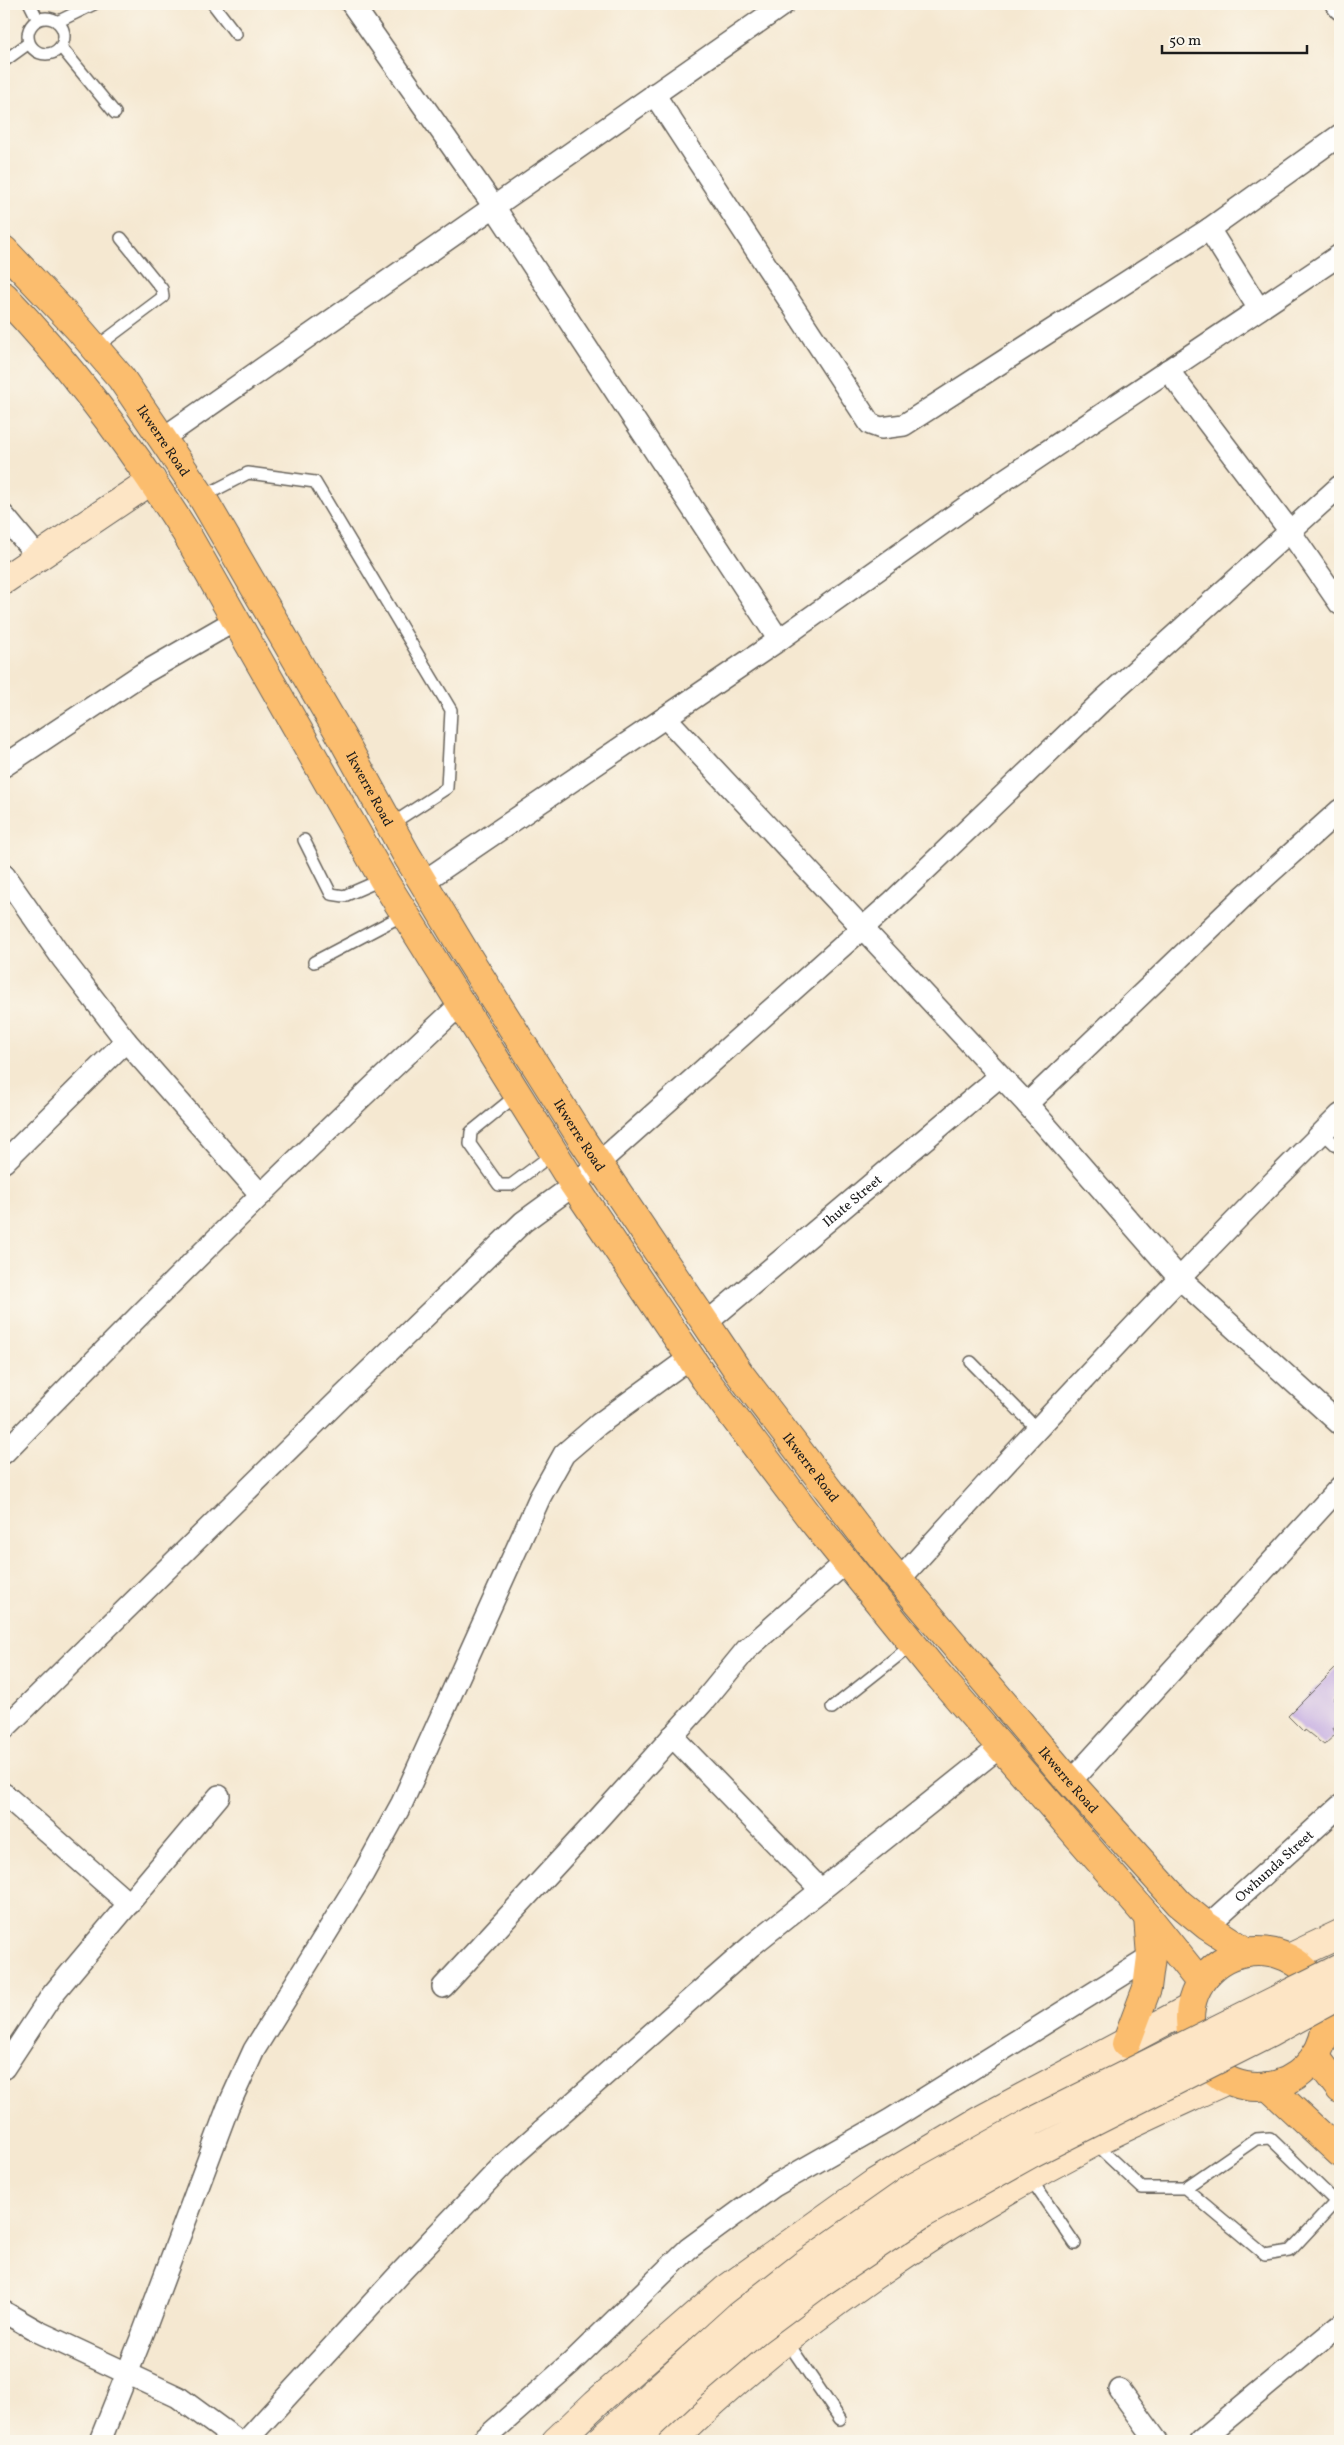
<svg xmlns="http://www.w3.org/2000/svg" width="1344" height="2445" font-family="Vollkorn,serif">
  <rect width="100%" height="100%" fill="#fbf7ec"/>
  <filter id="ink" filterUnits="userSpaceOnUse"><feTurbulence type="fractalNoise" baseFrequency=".02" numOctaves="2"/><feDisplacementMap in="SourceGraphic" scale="10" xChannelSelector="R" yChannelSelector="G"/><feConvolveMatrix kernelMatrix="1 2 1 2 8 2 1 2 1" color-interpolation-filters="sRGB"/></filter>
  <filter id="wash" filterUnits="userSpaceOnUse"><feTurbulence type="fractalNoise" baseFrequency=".0096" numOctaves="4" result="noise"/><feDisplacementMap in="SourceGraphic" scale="20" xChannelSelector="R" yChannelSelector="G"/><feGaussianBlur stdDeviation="1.12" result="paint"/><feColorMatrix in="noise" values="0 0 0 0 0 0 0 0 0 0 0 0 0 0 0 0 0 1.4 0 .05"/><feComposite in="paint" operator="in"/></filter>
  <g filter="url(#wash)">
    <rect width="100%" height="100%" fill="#f5e8d1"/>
    <g id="blocks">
      <!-- building -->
      <path fill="#b99de0" d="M1340 1664V1692L1333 1699 1340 1706V1721L1333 1728 1336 1734 1324 1745 1305 1730 1304 1732 1288 1716Z"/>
    </g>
  </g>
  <g filter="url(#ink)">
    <use href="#blocks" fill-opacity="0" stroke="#68635b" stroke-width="1"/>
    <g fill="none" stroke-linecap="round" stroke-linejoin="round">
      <!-- lane casing -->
      <g stroke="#68635b" stroke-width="14">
        <path id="lane" d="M30 4 38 20
          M213 4 236 34
          M28 36a18 18 0 1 1 36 0a18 18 0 1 1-36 0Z
          M57 22 94 4
          M61 47 115 113
          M4 61 29 43
          M95 348 163 297 162 289 121 238
          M202 497 248 473 315 482 451 710 447 788 390 825
          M304 840 331 894 344 896 383 879
          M314 962 405 914
          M518 1094 471 1132 470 1144 499 1185H511L554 1153
          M1323 1133 1340 1149
          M971 1362 1036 1428
          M832 1708 913 1644
          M1094 2143 1142 2188H1185L1265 2255 1290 2251 1340 2197
          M1030 2178 1075 2244
          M1185 2188 1256 2139 1270 2138 1336 2202
          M786 2340 840 2419"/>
      </g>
      <!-- street casing -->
      <g stroke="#68635b" stroke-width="24">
        <g id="street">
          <path d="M352 4 493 205 779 640"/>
          <path d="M1336 4 1340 9"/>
          <path d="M654 94 870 424 881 428 904 425 1209 229 1340 135"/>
          <path d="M1209 229 1259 309"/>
          <path d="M1168 370 1289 530 1340 604"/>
          <path d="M163 438 784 4"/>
          <path d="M4 516 38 557"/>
          <path d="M666 718 1027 1104 1179 1278 1340 1424"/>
          <path d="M4 766 142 674 236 620"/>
          <path d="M4 875 62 958 126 1041 261 1195"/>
          <path d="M423 882 779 640 994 487 1340 255"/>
          <path d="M1027 1104 1242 898 1340 810"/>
          <path d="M4 1162 126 1041"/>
          <path id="s1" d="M705 1324 1000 1076"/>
          <path d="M4 1453C153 1300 304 1149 461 1004"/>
          <path d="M900 1579C1043 1421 1189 1265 1340 1115"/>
          <path d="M4 1729 344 1395 523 1222 574 1185 893 901 1102 701 1340 486"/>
          <path d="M672 1736 821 1890"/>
          <path d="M1070 1782 1340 1487"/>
          <path d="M4 1794 129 1904"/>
          <path id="s2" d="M1207 1926 1340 1806"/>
          <path d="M443 1987 600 1817 705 1700 746 1650 846 1562"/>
          <path d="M4 2068 52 1995 219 1796"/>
          <path d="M4 2312 39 2332 178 2397 238 2441"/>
          <path d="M1120 2390 1157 2441"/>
          <path d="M100 2441 144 2331 228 2107 254 2050 363 1874 402 1803 540 1497 564 1454 599 1424 691 1357"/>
          <path d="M246 2441 402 2271 505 2163 751 1946 1001 1746"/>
          <path d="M482 2441 571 2363 688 2249 774 2186 890 2120 1151 1957"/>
          <path d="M1200 2441 1340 2325"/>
        </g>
      </g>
      <!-- secondary casing -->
      <g stroke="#68635b" stroke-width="30">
        <path id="secondary" d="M4 580 152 480
          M1289 1958 1340 1934
          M1326 2029 1340 2022
          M556 2441 596 2403 725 2290 876 2182 982 2119 1190 2008
          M672 2441C791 2324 945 2220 1093 2143 1137 2121 1182 2101 1227 2080"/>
      </g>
      <!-- primary casing -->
      <g stroke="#68635b" stroke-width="30">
        <g id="primary">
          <path id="s3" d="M4 250 78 328 121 378 202 497 341 736 406 854 466 954 583 1141 740 1374 880 1557 1070 1782 1179 1903 1207 1926 1247 1952"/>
          <path d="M4 296C74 369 132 448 186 533L383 879 574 1185 705 1379 812 1520 933 1669 1148 1917 1200 1982"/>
          <circle cx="1258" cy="2019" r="68"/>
          <path d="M1126 2044 1147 1988 1151 1957 1148 1917"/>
          <path d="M1315 2056 1340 2089"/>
          <path d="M1268 2086 1340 2153"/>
        </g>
      </g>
      <!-- lane -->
      <use href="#lane" stroke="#fff" stroke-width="11"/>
      <!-- street -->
      <use href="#street" stroke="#fff" stroke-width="21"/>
      <!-- secondary -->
      <use href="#secondary" stroke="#fde5c5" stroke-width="28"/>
      <!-- primary -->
      <use href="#primary" stroke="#fbbd6e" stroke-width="28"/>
      <!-- secondary-bridge casing -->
      <g stroke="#68635b" stroke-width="30" stroke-linecap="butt">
        <path id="secondary-bridge" d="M601 2440 738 2316 802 2266 914 2187 1031 2122 1340 1968
          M633 2441 693 2385 756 2331 819 2284 923 2214 1032 2153 1270 2033 1340 1995"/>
      </g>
      <!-- secondary-bridge -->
      <use href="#secondary-bridge" stroke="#fde5c5" stroke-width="28"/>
    </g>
  </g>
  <g text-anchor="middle" stroke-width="4" stroke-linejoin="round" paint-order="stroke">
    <!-- street labels -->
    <g font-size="14" fill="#1c1c1c" stroke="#fbf7ec">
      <text dy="5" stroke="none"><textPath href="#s3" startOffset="249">Ikwerre Road</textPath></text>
      <text dy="5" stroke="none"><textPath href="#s3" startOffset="654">Ikwerre Road</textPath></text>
      <text dy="5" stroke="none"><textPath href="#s3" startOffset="1059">Ikwerre Road</textPath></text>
      <text dy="5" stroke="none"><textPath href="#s1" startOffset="192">Ihute Street</textPath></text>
      <text dy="5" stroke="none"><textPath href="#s3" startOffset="1464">Ikwerre Road</textPath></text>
      <text dy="5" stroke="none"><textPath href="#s3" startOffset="1869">Ikwerre Road</textPath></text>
      <text dy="5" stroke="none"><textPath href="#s2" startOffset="90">Owhunda Street</textPath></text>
    </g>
  </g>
  <!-- margin -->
  <rect width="1344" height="2445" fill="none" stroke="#fbf7ec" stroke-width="20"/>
  <!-- scale -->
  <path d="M1162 45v8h145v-8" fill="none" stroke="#1c1c1c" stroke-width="2.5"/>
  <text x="1169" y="45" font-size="15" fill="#1c1c1c" stroke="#fbf7ec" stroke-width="4" paint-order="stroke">50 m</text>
</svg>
